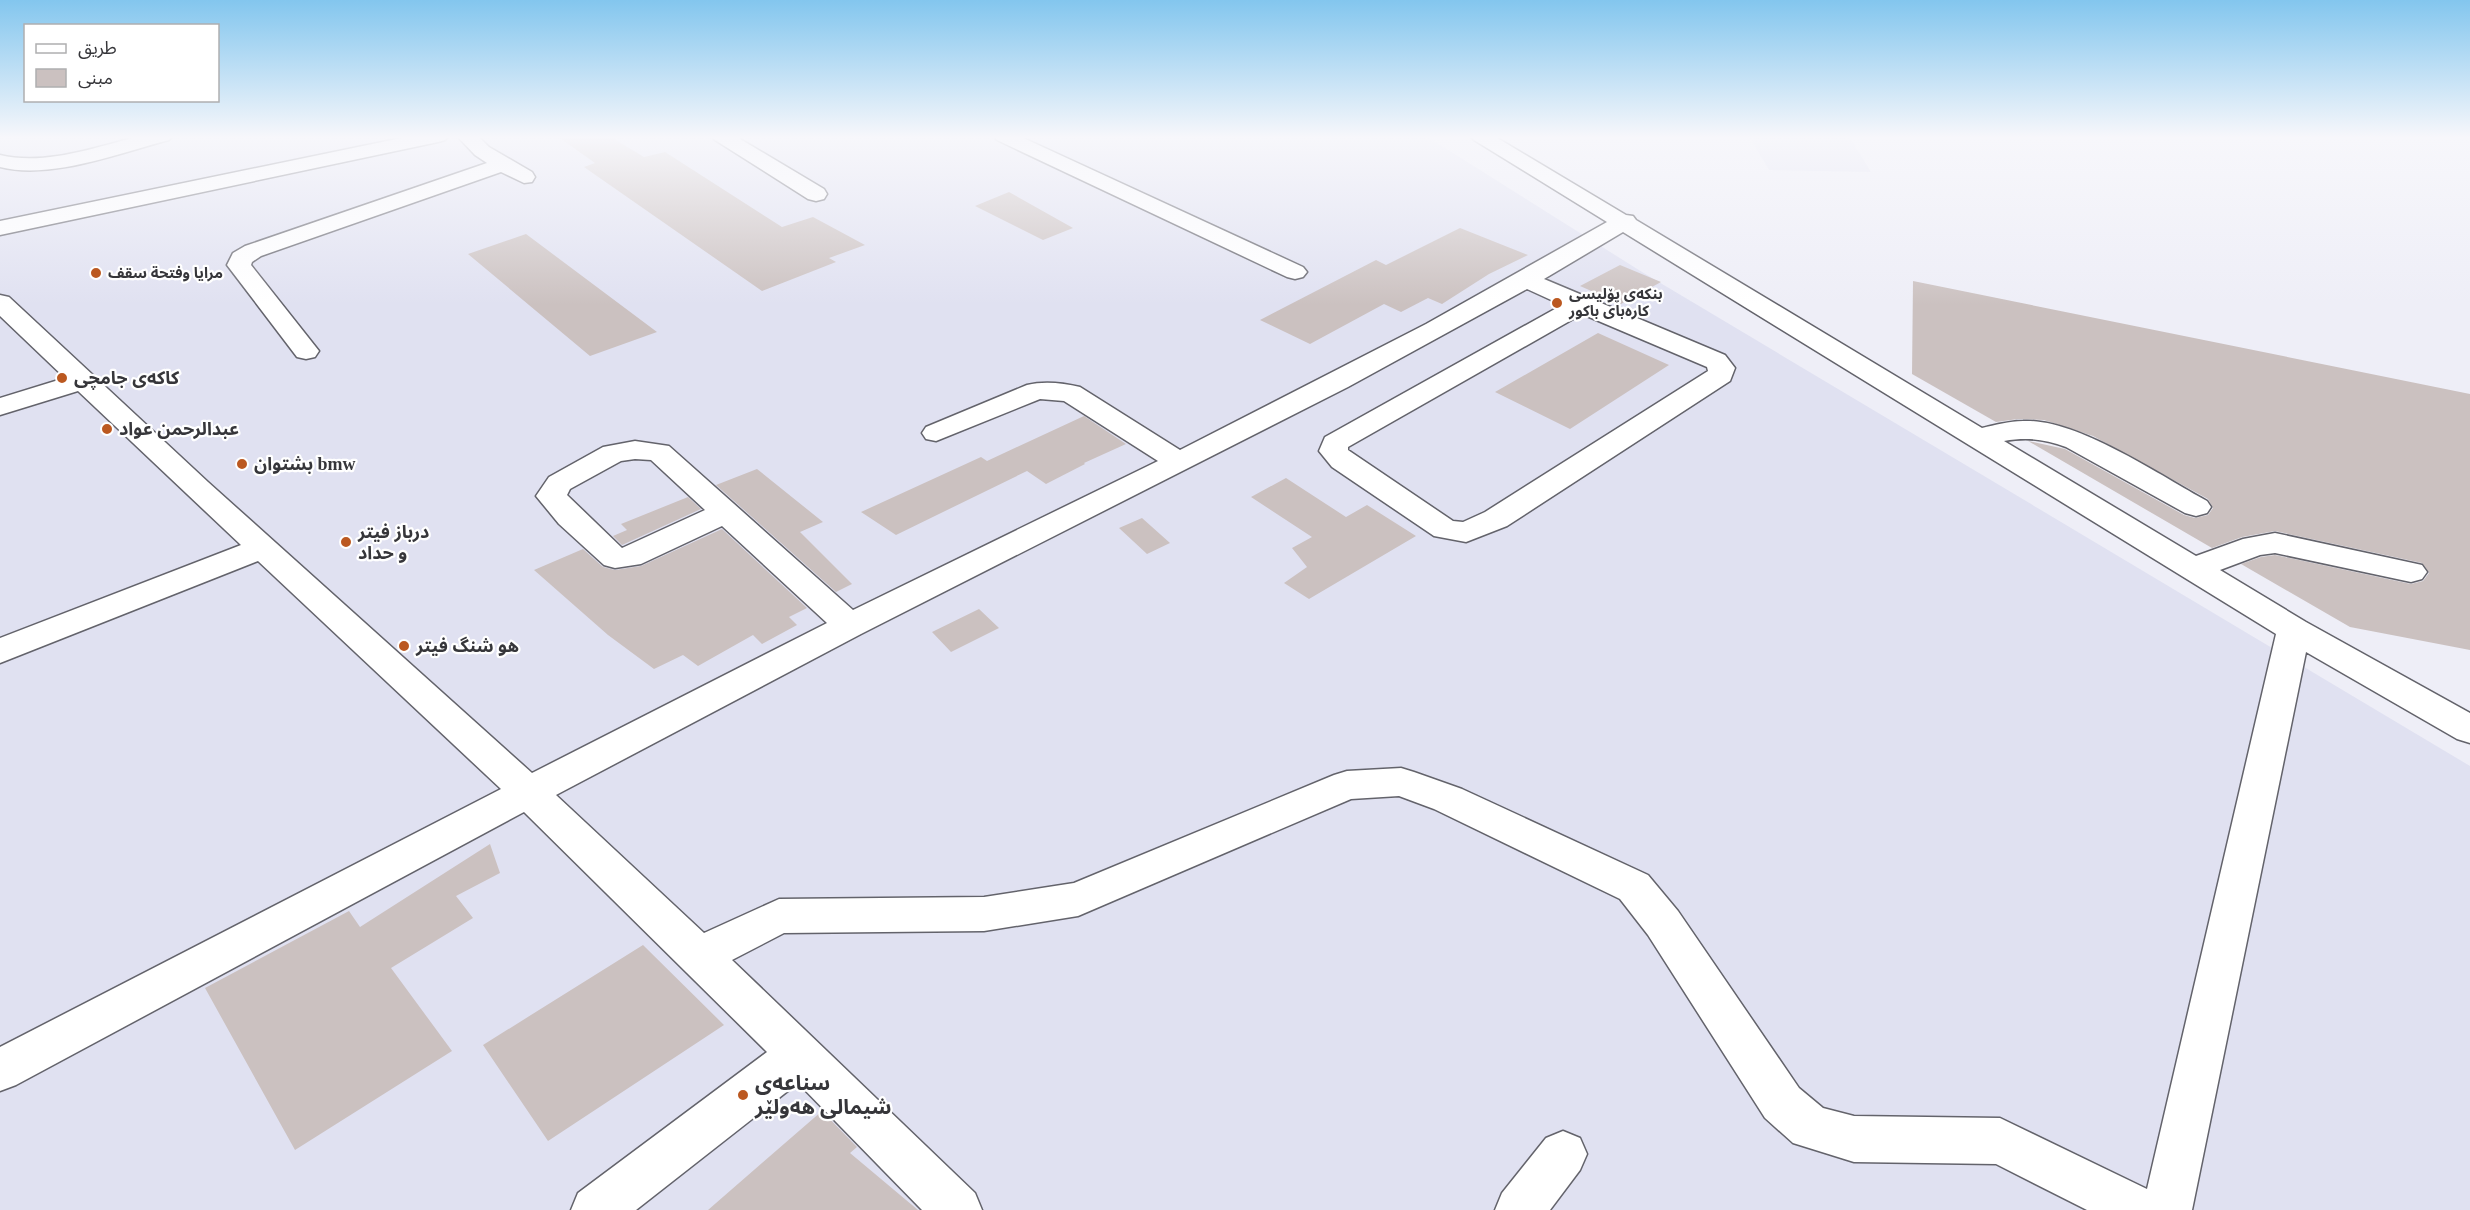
<svg xmlns="http://www.w3.org/2000/svg" width="2470" height="1210" font-family="'Times New Roman','Noto Sans Arabic',serif">
  <rect width="100%" height="100%" fill="#eeeef7"/>
  <!-- built -->
  <path fill="#e0e1f1" d="M0 136H1426L1642 272 2470 766V1210H0Z
    M1749 136 1850 138 1871 172 1769 170Z"/>
  <!-- building -->
  <path fill="#cbc1c0" d="M557 136H609L644 157 665 152 782 227 813 217 865 245 829 258 836 262 762 291 584 167 595 163Z
    M1009 192 1073 228 1043 240 975 206Z
    M1460 228 1528 255 1489 274 1442 304 1428 298 1401 312 1384 304 1310 344 1260 320 1376 260 1386 265Z
    M526 234 657 332 590 356 468 254Z
    M1620 265 1661 282 1621 304 1580 286Z
    M1913 281 2470 394V650L2350 627 2241 564 2261 557 2275 555 2411 584 2423 581 2429 573 2422 563 2275 531 2242 537 2212 548 2028 441 2065 449 2184 515 2195 518 2208 515 2213 508 2208 499 2093 436 2044 420 2018 419 1996 422 1912 374Z
    M1598 333 1669 365 1570 429 1495 392Z
    M1084 416 1126 444 1084 463 1085 464 1046 484 1027 471 896 535 861 512 981 457 987 461Z
    M757 469 823 522 800 532 852 584 836 592 716 485Z
    M1286 478 1346 517 1367 505 1416 536 1309 599 1284 583 1307 567 1292 548 1312 537 1251 497Z
    M688 497 701 509 622 545 613 536 627 530 621 524Z
    M1142 518 1170 543 1147 554 1119 528Z
    M722 529 807 608 789 617 797 625 762 644 753 635 698 666 683 655 654 669 608 635 534 570 583 549 603 567 615 570 641 566Z
    M979 609 999 628 951 652 932 632Z
    M490 844 500 873 456 896 473 918 391 968 452 1051 295 1150 205 988 349 911 360 927Z
    M643 945 724 1025 548 1141 483 1045Z
    M822 1111 857 1147 850 1153 918 1210H708Z"/>
  <g fill="none" stroke-linecap="round" stroke-linejoin="round">
    <!-- minor casing -->
    <g stroke="#63636b" stroke-width="3">
      <path id="minor" d="M140 136H172L169 140C119 153 51 180 0 167V155C45 166 96 147 140 136Z
        M411 136H448L445 140 438 142 0 235V221Z
        M457 136H478L489 147 532 172 535 177 532 182 524 183 501 172 261 256 252 262 251 265 319 351 315 357 306 359 297 357 227 265 233 253 245 246 487 163 475 155Z
        M712 136H735L824 189 827 194 824 199 816 201 808 199 715 140Z
        M994 136H1019L1303 267 1307 272 1303 277 1295 279 1287 277 997 140Z
        M1471 136H1494L1626 215 1633 216 1636 220 1982 428C1995 425 2009 421 2023 421 2076 418 2159 475 2207 501L2211 507 2207 513 2196 516 2185 513 2066 447C2044 439 2027 437 2004 441L2196 556 2243 539 2275 533 2422 565 2427 572 2422 579 2411 582 2275 553 2260 555 2220 570 2306 622 2470 713V743L2457 739 2306 652 2192 1210H2087L1996 1164 1854 1162 1793 1143 1765 1118 1648 935 1620 899 1434 809 1399 796 1351 799 1078 916 984 931 784 933 732 960 975 1193 982 1210H922L798 1083 636 1210H571L578 1193 767 1052 524 812 16 1085 0 1091V1047L501 789 258 561 0 663V638L241 545 78 391 0 415V398L65 378 0 316V295L9 297 208 482 532 773 827 623 722 526 641 564 615 568 604 565 559 524 536 496 549 477 603 447 635 441 669 446 853 610 1158 461 1064 401 1040 399 936 441 926 439 922 433 926 427 1027 385C1044 381 1063 383 1080 387L1180 450 1426 324 1607 222 1474 140ZM1623 232 2276 634 2147 1189 2000 1118 1854 1116 1823 1108 1799 1088 1678 911 1648 875 1462 789 1414 772 1401 768 1347 771 1334 775 1074 883 984 897 779 899 704 933 556 795 861 634 1348 387 1527 289 1562 305 1325 437 1319 451 1332 467 1434 536 1466 542 1507 526 1730 381 1735 368 1725 355 1544 279ZM1582 314 1707 367 1708 371 1485 512 1463 522 1453 521 1348 450V447ZM635 459 651 460 705 510 622 548 567 495 570 489 621 461Z
        M1563 1131 1580 1138 1587 1154 1580 1170 1550 1210H1495L1502 1193 1546 1138Z"/>
    </g>
    <!-- minor -->
    <use href="#minor" fill="#fff" fill-rule="evenodd"/>
  </g>
  <!-- sky -->
  <linearGradient id="sky" x2="0" y2="1"><stop stop-color="#83c6ee"/><stop offset="0.45" stop-color="#f7f7fb"/><stop offset="1" stop-color="#f7f7fb" stop-opacity="0"/></linearGradient>
  <rect width="2470" height="305" fill="url(#sky)"/>
  <!-- markers -->
  <g fill="#bb5820" stroke="#fff" stroke-width="2">
    <circle cx="96" cy="273" r="6"/>
    <circle cx="1557" cy="303" r="6"/>
    <circle cx="62" cy="378" r="6"/>
    <circle cx="107" cy="429" r="6"/>
    <circle cx="242" cy="464" r="6"/>
    <circle cx="346" cy="542" r="6"/>
    <circle cx="404" cy="646" r="6"/>
    <circle cx="743" cy="1095" r="6"/>
  </g>
  <g text-anchor="middle" stroke-width="4.5" stroke-linejoin="round" paint-order="stroke">
    <!-- far-poi labels -->
    <g font-size="15" font-weight="bold" fill="#36363a" stroke="#fff" text-anchor="start">
      <text x="108" y="278">مرايا وفتحة سقف</text>
      <text x="1569" y="299">بنکەی پۆلیسی<tspan x="1569" dy="17">کارەبای باکور</tspan></text>
    </g>
    <!-- poi labels -->
    <g font-size="18" font-weight="bold" fill="#36363a" stroke="#fff" text-anchor="start">
      <text x="74" y="384">کاکەی جامچی</text>
      <text x="119" y="435">عبدالرحمن عواد</text>
      <text x="254" y="470">بشتوان bmw</text>
      <text x="358" y="538">درباز فیتر<tspan x="358" dy="21">و حداد</tspan></text>
      <text x="416" y="652">هو شنگ فيتر</text>
    </g>
    <!-- near-poi labels -->
    <g font-size="21" font-weight="bold" fill="#36363a" stroke="#fff" text-anchor="start">
      <text x="755" y="1090">سناعەی<tspan x="755" dy="24">شیمالی هەولێر</tspan></text>
    </g>
  </g>
  <!-- legend -->
  <rect x="24" y="24" width="195" height="78" fill="#ffffff" stroke="#afafb0" stroke-width="1.5"/>
  <rect x="36" y="44" width="30" height="9" fill="#ffffff" stroke="#afafb0" stroke-width="1.5"/>
  <text x="78" y="54" font-size="18" fill="#36363a">طريق</text>
  <rect x="36" y="69" width="30" height="18" fill="#cbc1c0" stroke="#afafb0" stroke-width="1.5"/>
  <text x="78" y="84" font-size="18" fill="#36363a">مبنى</text>
</svg>
